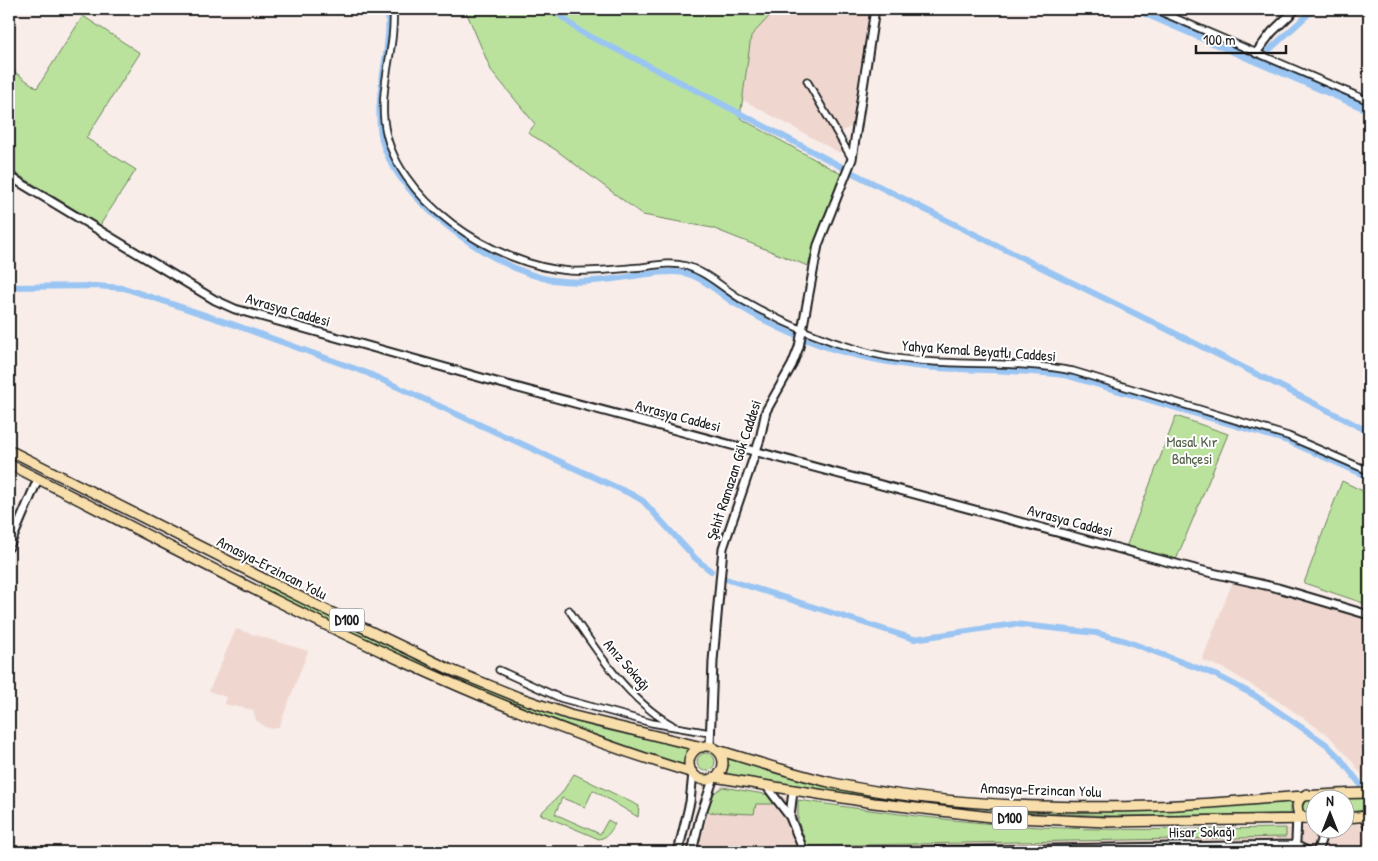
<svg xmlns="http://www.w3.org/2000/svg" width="1378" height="861" font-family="'Patrick Hand',sans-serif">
  <rect width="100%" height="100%" fill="#f8ede9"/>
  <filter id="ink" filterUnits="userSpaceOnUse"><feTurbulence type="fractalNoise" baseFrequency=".02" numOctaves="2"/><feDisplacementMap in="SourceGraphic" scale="10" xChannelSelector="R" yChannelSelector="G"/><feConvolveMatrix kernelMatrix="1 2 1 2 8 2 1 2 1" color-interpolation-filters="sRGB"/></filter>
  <g filter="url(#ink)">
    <!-- built -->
    <path fill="#efd7cf" d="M776 9H869L851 127 836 134 843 152H838L743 100 751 36Z
      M1233 581 1369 620V785L1352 761 1328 735 1280 702 1225 669 1202 660Z
      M236 629 308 651 279 727 273 729 265 727 256 720 253 710 224 704 226 697 209 691Z
      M723 787 798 800V821L807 846 1286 837V828L1315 826 1316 828H1346V824L1356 823 1369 828V852H697L712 800 719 789Z"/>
    <!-- green -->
    <path fill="#bae29d" stroke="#6b7f5c" d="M465 9H776L751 36 740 118 841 174 816 238 808 266 712 228 643 215 556 150 528 133 535 124 491 70Z
      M83 16 140 53 86 138 136 170 100 225 9 169V68L37 88Z
      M1176 416 1228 434 1176 560 1126 547Z
      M1342 481 1369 494V605L1304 583Z
      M261 583C360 633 461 684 567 719 606 732 648 738 689 747L685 766C538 718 397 657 260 586Z
      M697 762a9 9 0 1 1 18 0a9 9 0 1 1-18 0Z
      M727 758 823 785 859 792 985 807 1115 812 1210 808 1291 800V814L1115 816 1002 811 874 798 723 775Z
      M574 774 639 806 638 817 593 790 585 807 562 798 555 814 600 834 608 820 615 824C610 832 608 837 599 839L540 814 561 794Z
      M723 787 770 795 775 804H756L754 814 707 812 714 793Z
      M1339 798H1369V810L1346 812V798Z
      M1301 807a8 8 0 1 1 16 0a8 8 0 1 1-16 0Z
      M798 800C868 810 938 820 1009 825 1101 832 1194 829 1286 828V837L807 846 798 821Z"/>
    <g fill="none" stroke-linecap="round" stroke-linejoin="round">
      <!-- canal -->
      <path stroke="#9ac5f3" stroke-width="6" d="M388 9C392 50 374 93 381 135 391 196 494 271 553 280 580 284 608 280 634 276 650 274 668 270 684 273 701 276 719 293 734 303 765 322 801 340 836 350 869 359 904 366 938 368 982 371 1025 369 1069 376L1288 441 1369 477
        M552 9 581 32 636 59 844 168
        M1269 50 1314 9
        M853 173C1024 261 1199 342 1369 432
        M9 287 96 286 124 288 235 325 367 373 633 495 643 501 696 559 711 571
        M726 579 914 639 1014 624 1096 633 1126 641 1216 675 1254 695 1326 744 1340 758 1360 784"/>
      <!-- river -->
      <path stroke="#9ac5f3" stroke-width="11" d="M1140 9 1369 108"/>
      <!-- minor casing -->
      <g stroke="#1c1c1c" stroke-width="9">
        <path id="minor" d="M393 9C396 45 380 85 384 120 392 200 496 266 570 271 594 272 618 269 642 267 657 265 672 262 686 266 707 272 725 290 744 301 779 321 820 339 859 350 929 371 1002 357 1073 371L1288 436 1369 471
          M1154 9 1369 101
          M807 81 852 159
          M569 610C597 652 628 700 672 725
          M499 670 560 698 652 723 710 733"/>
      </g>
      <!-- tertiary casing -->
      <g stroke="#1c1c1c" stroke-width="11">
        <path id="tertiary" d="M1256 53 1272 32 1296 9
          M9 176 215 300 235 309 500 383 1195 569 1278 588 1369 615
          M9 547 38 479
          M710 746 713 661 723 548 760 439 766 411 792 365 799 347 818 245 852 159 875 9
          M768 788 790 817 804 852
          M790 816 793 791
          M1362 816 1369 826
          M678 852 690 802 693 773
          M692 852 700 818 714 777
          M869 852 1295 845 1309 852
          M1291 852 1296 841 1297 815
          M1317 852 1321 840V828"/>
      </g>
      <!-- trunk casing -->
      <g stroke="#1c1c1c" stroke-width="12">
        <path id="trunk" d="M9 450 314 604 449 669 518 697 570 715 702 747
          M9 464C232 577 452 701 693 773
          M689 763a17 17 0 1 1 34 0a17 17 0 1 1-34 0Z
          M717 750C755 761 794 774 833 783 936 805 1049 809 1154 806 1226 804 1297 794 1369 793
          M714 777 874 803 991 817 1106 822 1316 819
          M1346 818 1369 816
          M1306 819 1299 814C1295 805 1298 798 1307 794"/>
      </g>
      <!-- minor -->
      <use href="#minor" stroke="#fff" stroke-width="5.5"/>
      <!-- tertiary -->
      <use href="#tertiary" stroke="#fff" stroke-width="7"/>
      <!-- trunk -->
      <use href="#trunk" stroke="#f8deab" stroke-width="9"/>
    </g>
  </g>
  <g text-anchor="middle" stroke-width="4" stroke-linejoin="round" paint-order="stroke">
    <!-- shield labels -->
    <g fill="#fff" stroke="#606060" stroke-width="1">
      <rect x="329.5" y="608.5" width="35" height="23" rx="4"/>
      <rect x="992.5" y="806.5" width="35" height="23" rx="4"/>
    </g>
    <g font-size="14" font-weight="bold" fill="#1c1c1c">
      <text x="347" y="625">D100</text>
      <text x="1010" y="823">D100</text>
    </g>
    <!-- street labels -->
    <g font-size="15" fill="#1c1c1c" stroke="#fff">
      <text transform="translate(288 310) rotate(16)" y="5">Avrasya Caddesi</text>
      <text transform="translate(979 351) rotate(4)" y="5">Yahya Kemal Beyatlı Caddesi</text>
      <text transform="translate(678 416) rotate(15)" y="5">Avrasya Caddesi</text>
      <text transform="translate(734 470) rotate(-72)" y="5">Şehit Ramazan Gök Caddesi</text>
      <text transform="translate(1070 521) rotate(15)" y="5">Avrasya Caddesi</text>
      <text transform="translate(272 568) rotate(27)" y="5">Amasya-Erzincan Yolu</text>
      <text transform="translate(627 665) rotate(49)" y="5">Anız Sokağı</text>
      <text transform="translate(1041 790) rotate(2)" y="5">Amasya-Erzincan Yolu</text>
      <text transform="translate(1202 832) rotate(-1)" y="5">Hisar Sokağı</text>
    </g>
    <!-- park labels -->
    <g font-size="15" fill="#536149" stroke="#fff">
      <text x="1192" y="447">Masal Kır<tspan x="1192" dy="17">Bahçesi</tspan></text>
    </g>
  </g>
  <!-- margin -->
  <rect width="1378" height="861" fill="none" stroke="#fff" stroke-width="30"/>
  <rect x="15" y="15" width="1348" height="831" fill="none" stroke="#1c1c1c" stroke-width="2" filter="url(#ink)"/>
  <!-- north arrow -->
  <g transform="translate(1330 814)"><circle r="24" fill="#ffffff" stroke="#a4a4a4"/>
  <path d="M0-4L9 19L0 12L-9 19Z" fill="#1c1c1c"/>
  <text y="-8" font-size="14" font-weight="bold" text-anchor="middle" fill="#1c1c1c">N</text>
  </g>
  <!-- scale -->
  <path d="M1196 45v8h90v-8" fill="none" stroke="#1c1c1c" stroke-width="2.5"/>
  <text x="1203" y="45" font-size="15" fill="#1c1c1c" stroke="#ffffff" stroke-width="4" paint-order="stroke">100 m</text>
</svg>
